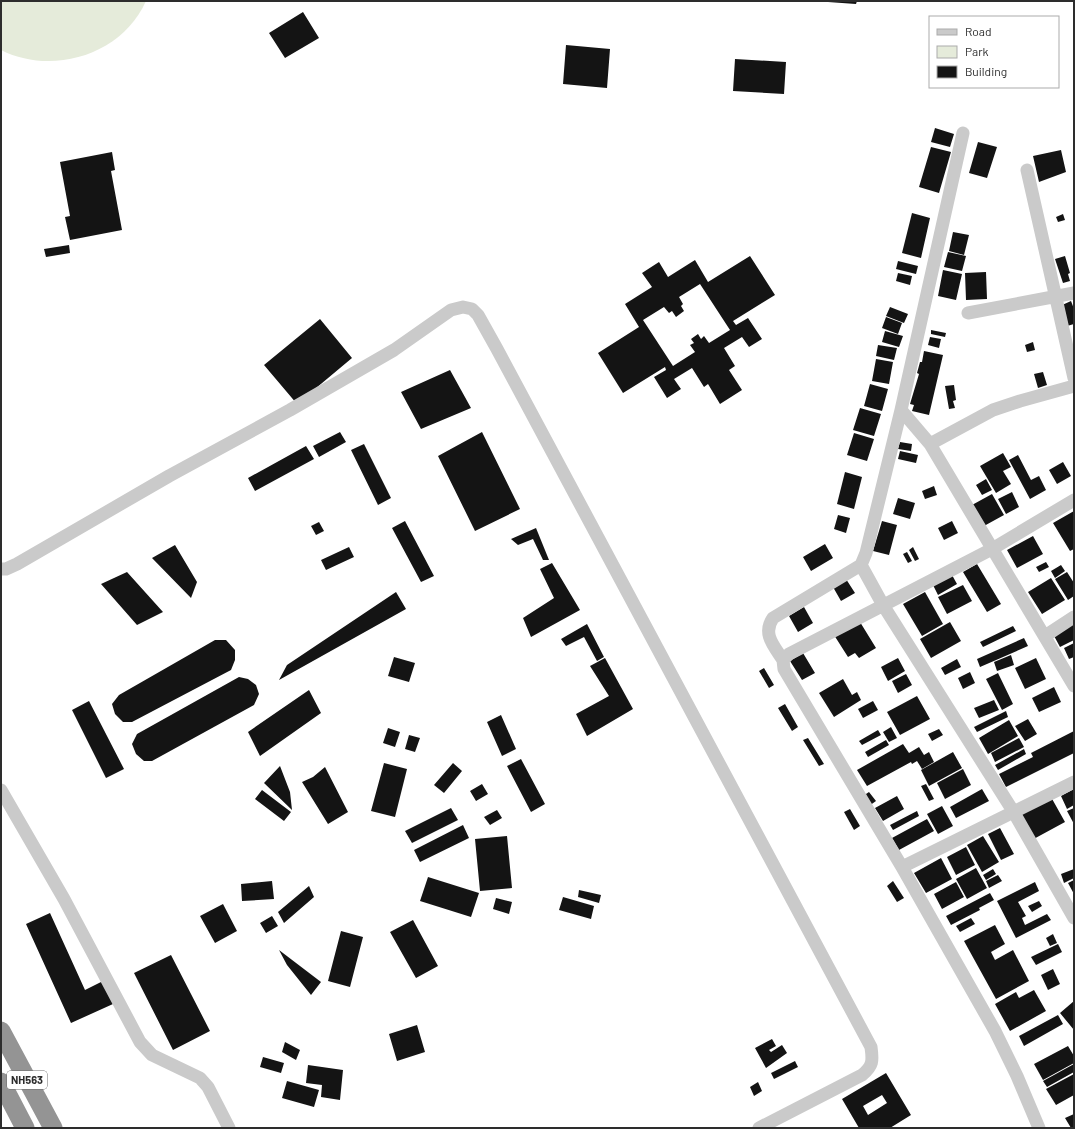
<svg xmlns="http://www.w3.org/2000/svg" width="1075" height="1129" font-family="Barlow,sans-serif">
  <rect width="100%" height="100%" fill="#fff"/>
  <!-- green -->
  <path fill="#e5ebda" d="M1 1H146C122 55 52 76 1 50Z"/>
  <!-- building -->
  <path fill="#141414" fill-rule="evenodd" d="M828 1H857L856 4 828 2Z
    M303 12 319 38 285 58 269 33Z
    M566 45 610 49 607 88 563 84Z
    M735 59 786 62 784 94 733 91Z
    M935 128 954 134 950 147 931 142Z
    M978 142 997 147 987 178 969 173Z
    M931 147 951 152 939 193 919 187Z
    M1061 150 1066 172 1039 182 1033 156Z
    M112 152 115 170 111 171 122 230 70 240 65 217 70 216 60 162Z
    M912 213 930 218 921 258 902 253Z
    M1063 214 1065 220 1058 222 1056 217Z
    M953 232 969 235 964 255 949 251Z
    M69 245 70 253 46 257 44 249Z
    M948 252 966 256 962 271 944 267Z
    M750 256 775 295 733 321 736 325 748 318 762 339 749 347 742 337 724 348 735 366 729 370 742 390 720 404 708 384 704 387 692 368 674 379 681 389 667 398 654 377 666 370 665 367 623 393 598 353 639 327 625 304 652 287 642 273 659 262 668 277 695 260 708 282ZM700 284 730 330 709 343 704 336 701 339 698 334 691 339 694 343 690 345 695 352 673 366 643 320 664 307 669 313 672 311 676 317 684 311 681 306 683 304 679 297Z
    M1065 256 1070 273 1068 274 1070 281 1063 283 1055 259Z
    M898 261 918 266 916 274 896 269Z
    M943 270 962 274 956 300 938 296Z
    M986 272 987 299 966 300 965 273Z
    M898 273 912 276 910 285 896 281Z
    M1071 301 1074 309V324L1067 326 1060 306Z
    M890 307 908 314 904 323 886 316Z
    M886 317 902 323 898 334 882 328Z
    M320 319 352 358 297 404 264 365Z
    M931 330 946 333 945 337 931 334Z
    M885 331 903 336 899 347 882 342Z
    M930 337 941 339 939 348 928 345Z
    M1033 342 1035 350 1027 352 1025 345Z
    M878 345 897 348 894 360 876 356Z
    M924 351 943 355 929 415 912 411 914 405 910 404 919 374 917 373 920 362H922Z
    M876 359 893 362 889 384 872 381Z
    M450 370 471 408 421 429 401 392Z
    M1043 372 1047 385 1038 388 1034 374Z
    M870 384 888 389 882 411 864 406Z
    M954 385 956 400 953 401 955 408 949 409 945 386Z
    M860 408 881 414 874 436 853 430Z
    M340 432 346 442 319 457 313 446Z
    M482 432 520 509 475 531 438 456Z
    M854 433 874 439 867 461 847 455Z
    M900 442 912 444 911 451 898 449Z
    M364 444 391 498 378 505 351 450Z
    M306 446 314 459 255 491 248 478Z
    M900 451 918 455 916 463 898 459Z
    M1003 453 1011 467 1003 471 1011 484 996 493 980 466Z
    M1018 455 1031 480 1039 476 1046 490 1030 499 1009 460Z
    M1063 462 1071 476 1057 484 1049 470Z
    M845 472 862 477 854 509 837 504Z
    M986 479 992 490 982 495 976 485Z
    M934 486 937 495 925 499 922 491Z
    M1012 492 1019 507 1006 514 998 499Z
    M992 494 1004 515 984 526 972 505Z
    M898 498 915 503 910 519 893 514Z
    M1074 511V549L1070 551 1053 523Z
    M838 515 850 518 846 533 834 529Z
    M405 521 434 576 421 582 392 528Z
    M882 521 897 525 889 555 873 551Z
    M952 521 958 533 944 540 938 528Z
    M319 522 324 531 316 535 311 526Z
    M536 528 549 560H543L533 539 518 545 511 539Z
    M1033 536 1043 554 1017 568 1007 550Z
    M825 544 833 558 811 571 803 557Z
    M175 545 197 582 191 598 152 558Z
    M349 547 354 557 326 570 321 560Z
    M913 547 919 559 915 561 909 550Z
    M907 552 912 561 908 563 903 554Z
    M1046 562 1049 567 1039 572 1036 567Z
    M552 563 580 610 531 637 523 618 554 598 540 569Z
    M977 564 1001 604 987 612 963 572Z
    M1061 565 1065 571 1055 578 1051 571Z
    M127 572 163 612 137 625 101 584Z
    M1067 572 1074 583V596L1068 600 1055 579Z
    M952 575 957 584 938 595 933 585Z
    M1051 578 1065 600 1042 614 1028 592Z
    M846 579 855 593 841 601 833 587Z
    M963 585 972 601 947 614 938 597Z
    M396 592 406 609 279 680 287 665Z
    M925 592 943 624 922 636 903 604Z
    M804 607 813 623 798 632 789 616Z
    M860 622 876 648 859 658 855 653 848 657 834 635Z
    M950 622 961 641 931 658 920 639Z
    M1074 623V640L1060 647 1053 634Z
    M587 624 604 657 597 661 584 637 566 646 561 639Z
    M1013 626 1016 631 983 647 980 642Z
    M1024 638 1028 646 980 667 977 659Z
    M215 640H226L235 650V660L231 670 132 722H123L115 714 112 704 119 695Z
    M1074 643V657L1069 659 1064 648Z
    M803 653 815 673 802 680 790 661Z
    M1011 655 1014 665 997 671 994 662Z
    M394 657 415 663 409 682 388 676Z
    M605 658 633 709 587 736 576 714 609 696 590 666Z
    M898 658 905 671 888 681 881 667Z
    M1036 658 1046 679 1025 689 1015 668Z
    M957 659 961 667 945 675 941 668Z
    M764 668 774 685 769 688 759 671Z
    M970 672 975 683 963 689 958 678Z
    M998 673 1013 704 1002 710 986 679Z
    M906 674 912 685 898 693 892 681Z
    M239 677 248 679 256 685 259 694 254 705 152 761H144L136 754 132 744 137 734Z
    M843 679 852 695 857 692 861 700 834 717 819 693Z
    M1054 687 1061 702 1039 712 1032 698Z
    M309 690 321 713 260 756 248 732Z
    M917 696 930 719 900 735 887 712Z
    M994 700 999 710 979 718 974 708Z
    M89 701 124 769 106 778 72 710Z
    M873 701 878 710 863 718 858 709Z
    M785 704 798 727 792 731 778 708Z
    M1006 711 1008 717 977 732 974 727Z
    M501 715 516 749 502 756 487 722Z
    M1028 719 1037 734 1025 741 1015 726Z
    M1009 720 1018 736 988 754 979 738Z
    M891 727 897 738 889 742 883 732Z
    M388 728 400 732 395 747 383 743Z
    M939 729 943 735 932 741 928 734Z
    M878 730 881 735 862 745 859 741Z
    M1074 731V753L1006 787 999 774 1033 757 1031 753Z
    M409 735 420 738 415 752 405 749Z
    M808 738 824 764 819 766 803 740Z
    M1019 738 1024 747 995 762 991 753Z
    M886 740 889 745 868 757 865 752Z
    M903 744 909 753 919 747 924 755 929 752 934 762 922 769 917 761 912 764 911 762 867 786 857 770Z
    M1024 749 1026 754 998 770 995 765Z
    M953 752 962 768 929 786 921 770Z
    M521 759 545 804 531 812 507 766Z
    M384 763 407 769 395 817 371 811Z
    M453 763 462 771 444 793 434 785Z
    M280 766 290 792 292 810 264 783Z
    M325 767 348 812 328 824 302 782 313 777Z
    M963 769 971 785 945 799 937 783Z
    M482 784 488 794 476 801 470 791Z
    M926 784 934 799 929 801 921 786Z
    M982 789 989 801 956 818 950 807Z
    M1074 789V805L1067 809 1061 796Z
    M262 790 291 812 284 821 255 799Z
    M869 792 876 801 869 806 863 796Z
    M897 796 904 809 883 821 875 808Z
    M1051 797 1065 822 1030 841 1017 816Z
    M942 806 953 826 938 834 927 814Z
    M451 808 458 820 412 843 405 831Z
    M1074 808V824L1067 811Z
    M850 809 860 826 854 830 844 812Z
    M497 810 502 818 490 825 484 817Z
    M917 811 919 816 893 830 890 825Z
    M927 819 934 831 899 850 892 838Z
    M463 825 469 838 420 862 414 850Z
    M1000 828 1014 854 1001 860 988 834Z
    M507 836 512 888 480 891 475 839Z
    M983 836 999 862 982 872 967 845Z
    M966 847 975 865 956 875 947 857Z
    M941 858 952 879 926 893 914 873Z
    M976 868 987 888 967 899 956 879Z
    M993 869 996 874 986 880 983 875Z
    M1074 869V878L1064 883 1061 874Z
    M998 875 1002 881 989 888 986 881Z
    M428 877 479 893 471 917 420 901Z
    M1074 880V894L1068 883Z
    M272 881 274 899 242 901 241 884Z
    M893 881 904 898 897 902 887 886Z
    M956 882 964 897 942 909 934 894Z
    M1035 882 1039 891 1018 902 1026 916 1022 918 1025 925 1047 914 1051 920 1016 938 997 901Z
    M309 886 314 897 284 923 278 912Z
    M579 890 601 895 599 903 578 897Z
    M990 893 994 900 979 908 980 910 951 925 946 916Z
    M563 897 594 906 591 919 559 910Z
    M496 898 512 902 509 914 493 909Z
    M1039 901 1042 906 1032 912 1028 906Z
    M223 904 237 931 215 943 200 916Z
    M50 913 85 990 103 981 113 1004 71 1023 26 924Z
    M272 916 278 926 266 933 260 923Z
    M971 918 975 924 960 932 956 926Z
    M413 920 438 966 416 978 390 932Z
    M995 925 1005 944 991 952 995 960 1013 950 1029 981 996 999 964 941Z
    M341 931 363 937 350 987 328 981Z
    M1053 934 1057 943 1050 946 1046 938Z
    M1058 944 1062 952 1036 965 1031 957Z
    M279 950 321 982 311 995 287 965Z
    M171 955 210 1031 173 1050 134 973Z
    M1053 969 1060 984 1048 990 1041 975Z
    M1034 990 1046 1011 1010 1031 995 1004 1016 992 1019 998Z
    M1074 1001V1030L1060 1013Z
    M1058 1015 1063 1024 1024 1046 1019 1036Z
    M417 1025 425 1052 397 1061 389 1034Z
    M772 1039 776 1046 769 1050 771 1052 782 1045 787 1053 766 1068 755 1048Z
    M285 1042 300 1050 296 1060 282 1052Z
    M1068 1046 1074 1056V1063L1043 1080 1034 1064Z
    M263 1057 284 1063 281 1073 260 1067Z
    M795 1061 798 1067 774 1079 771 1073Z
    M1074 1064V1072L1047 1087 1043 1081Z
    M308 1065 343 1070 340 1100 321 1097 322 1085 306 1083Z
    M886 1073 911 1115 890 1128H859L842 1099ZM882 1095 887 1103 868 1115 863 1106Z
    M1074 1074V1095L1056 1105 1046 1089Z
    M287 1081 319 1090 314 1107 282 1098Z
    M758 1082 762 1091 754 1096 750 1087Z
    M1074 1114V1128H1071L1065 1118Z"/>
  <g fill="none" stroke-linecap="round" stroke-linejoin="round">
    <!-- minor -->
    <path stroke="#cacaca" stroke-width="13" d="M1027 170 1074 378
      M968 313 1074 293
      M901 410 930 444 1074 686
      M930 444 993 410 1020 401 1074 386
      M861 565 883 605 1013 811 1074 918
      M1 569H6L17 564 169 476 290 410 394 350 451 310 463 307 472 309 478 315 497 349 871 1047C873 1061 873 1066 862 1075L759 1128
      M1045 636 1074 617
      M783 660C774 646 762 634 773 618L861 565 866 553 901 410 963 133
      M1 790 64 899 140 1042 152 1055 200 1078 208 1087 229 1128
      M902 867 1074 782
      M1039 1128 1017 1076 995 1031 902 867 784 669 783 660 789 654 992 549 1074 500"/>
    <!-- highway -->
    <path stroke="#949494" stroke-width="19" d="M1 1031 53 1128
      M1 1082 25 1128"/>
  </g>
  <g text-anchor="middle" stroke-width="4" stroke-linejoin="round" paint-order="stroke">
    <!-- shield labels -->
    <rect fill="#fff" stroke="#6c6c6c" stroke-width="1" x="7" y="1071" width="40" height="18" rx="3"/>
    <g font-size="11" font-weight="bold" fill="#2d2d2d">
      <text x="27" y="1084">NH563</text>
    </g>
  </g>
  <!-- border -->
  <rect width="1075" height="1129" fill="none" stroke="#2d2d2d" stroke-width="4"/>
  <!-- legend -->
  <rect x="929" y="16" width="130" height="72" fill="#ffffff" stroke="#ababab"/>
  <rect x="937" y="29" width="20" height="6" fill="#cacaca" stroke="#ababab"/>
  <text x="965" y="36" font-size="12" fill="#2d2d2d">Road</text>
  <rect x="937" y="46" width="20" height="12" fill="#e5ebda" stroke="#ababab"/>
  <text x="965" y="56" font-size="12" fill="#2d2d2d">Park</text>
  <rect x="937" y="66" width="20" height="12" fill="#141414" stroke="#ababab"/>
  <text x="965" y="76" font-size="12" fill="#2d2d2d">Building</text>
</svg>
